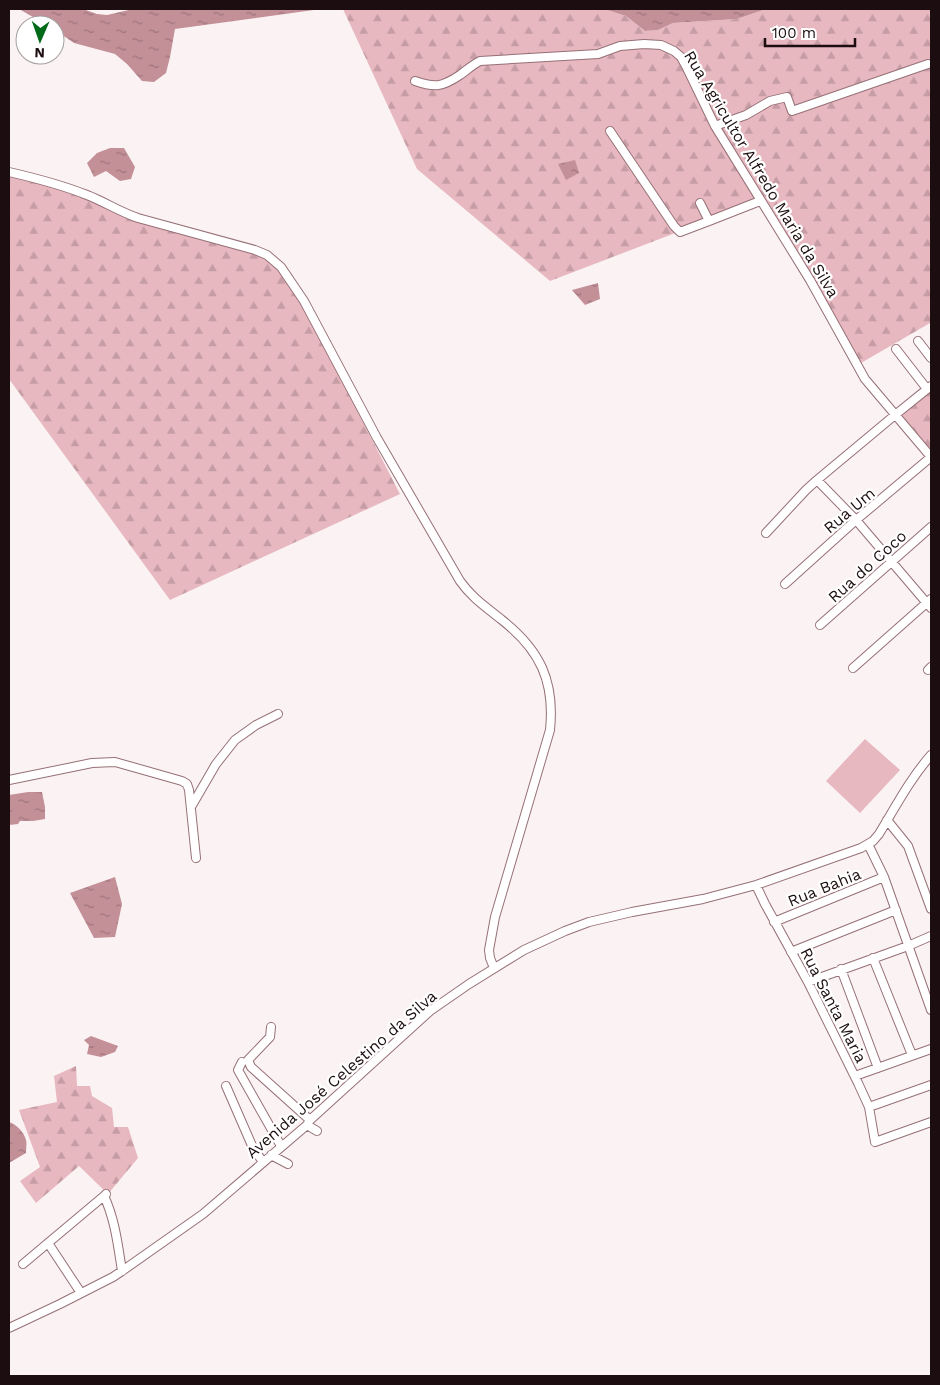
<svg xmlns="http://www.w3.org/2000/svg" width="940" height="1385" font-family="'Work Sans',sans-serif">
  <defs>
    <pattern id="forest-firs" width="22" height="20" patternUnits="userSpaceOnUse" patternTransform="scale(1.25)"><rect width="22" height="20" fill="#e7b8c0"/><path d="M5 1l3.5 6h-7zM16 11l3.5 6h-7z" fill="#c69da4"/></pattern>
    <pattern id="water-ripples" width="26" height="14" patternUnits="userSpaceOnUse" patternTransform="scale(1.25)"><rect width="26" height="14" fill="#c39098"/><path d="M2 4q2-2 4 0t4 0M15 11q2-2 4 0t4 0" fill="none" stroke="#9e747b"/></pattern>
  </defs>
  <rect width="100%" height="100%" fill="#fbf2f3"/>
  <!-- forest -->
  <path fill="url(#forest-firs)" d="M343 9H604L626 16 645 31 658 30 673 23 737 19 766 9H931V324L930 323 861 363 764 199 550 281 417 169Z
    M9 172 67 188 127 218 265 257 281 270 301 302 400 494 170 600 9 379Z
    M931 390V450L900 415Z
    M76 1066 77 1086H90L92 1096 112 1108 114 1127H128L138 1158 108 1194 79 1166 36 1203 20 1181 40 1167 19 1110 57 1102 54 1076Z"/>
  <!-- pitch -->
  <path fill="#e7b8c0" d="M865 739 900 770 860 813 826 781Z"/>
  <!-- water -->
  <path fill="url(#water-ripples)" d="M19 9H83L97 14 107 15 133 9H321L175 29 170 57 166 73 154 82 142 81 127 64 115 54 74 43 55 30V25H47Z
    M604 9H766L737 19 673 23 658 30 645 31 626 16Z
    M110 148H124L135 167 131 179 120 181 106 171 94 177 87 163 97 153Z
    M575 160 579 173 566 180 558 164Z
    M598 283 600 299 585 305 572 290Z
    M28 792H42L45 807V819L33 821H20L18 824 9 825 10 816 9 815V795Z
    M115 877 122 904 115 937 94 938 70 893Z
    M91 1036 118 1046 115 1052 101 1057 87 1054 89 1045 84 1040Z
    M9 1122C16 1124 24 1132 26 1140 27 1143 26 1149 26 1153L9 1163Z"/>
  <g fill="none" stroke-linecap="round" stroke-linejoin="round">
    <!-- minor casing -->
    <g stroke="#967076" stroke-width="10">
      <path id="minor" d="M415 81C435 88 442 87 460 75 467 70 472 65 480 61L598 54 620 46 644 44 661 45 674 51 681 57 686 66 715 126 810 280 865 379 931 457
        M715 126 746 115 770 101 787 97 792 111 928 64
        M610 131 674 226 680 232 709 221 700 203
        M9 172C35 178 62 185 87 195 105 202 120 212 138 218L255 250 267 255 281 267 304 301 377 438 460 581C472 598 486 607 502 620 540 650 555 681 550 730L495 917 489 950 490 958 494 968
        M709 221 760 201
        M918 341 931 358
        M896 349 927 389
        M817 480 856 520 931 608
        M766 533 806 490 817 480 895 415 931 386
        M785 584 856 520 931 457
        M820 625 931 527
        M853 668 931 599
        M928 670 931 667
        M9 780 92 763 115 762 182 781 187 784 189 790 196 858
        M191 807 216 764 235 740 256 725 278 714
        M887 820 908 846 931 909
        M868 844 884 877 931 1010
        M756 885 765 904 808 982 858 1083 869 1107 875 1142 931 1122
        M774 922 884 877
        M791 952 896 910
        M873 958 912 1055
        M841 969 878 1068
        M808 982 908 946 931 936
        M271 1027 270 1037 248 1060 251 1067 310 1120
        M242 1062 238 1070 281 1146
        M855 1076 931 1049
        M226 1086 253 1148 263 1162
        M869 1107 931 1085
        M307 1125 317 1131
        M271 1155 288 1164
        M106 1194 104 1196C115 1219 118 1246 122 1271
        M48 1243 81 1293
        M23 1264 104 1196
        M9 1328 60 1304 113 1277 122 1271 203 1214 307 1125 310 1120 430 1011 469 984 524 950 565 931 589 922 632 912 703 899 756 885 861 848 873 841 879 834C896 806 910 779 931 755"/>
    </g>
    <!-- minor -->
    <use href="#minor" stroke="#fff" stroke-width="8"/>
  </g>
  <g text-anchor="middle" stroke-width="4.5" stroke-linejoin="round" paint-order="stroke">
    <!-- street labels -->
    <g font-size="16" fill="#1c0e10" stroke="#fff">
      <text transform="translate(762 174) rotate(59)" y="6">Rua Agricultor Alfredo Maria da Silva</text>
      <text transform="translate(849 510) rotate(-40)" y="6">Rua Um</text>
      <text transform="translate(867 566) rotate(-42)" y="6">Rua do Coco</text>
      <text transform="translate(824 887) rotate(-22)" y="6">Rua Bahia</text>
      <text transform="translate(834 1005) rotate(63)" y="6">Rua Santa Maria</text>
      <text transform="translate(341 1074) rotate(-41)" y="6">Avenida José Celestino da Silva</text>
    </g>
  </g>
  <!-- border -->
  <rect width="940" height="1385" fill="none" stroke="#1c0e10" stroke-width="20"/>
  <!-- north arrow -->
  <g transform="translate(40 40) rotate(182)"><circle r="24" fill="#ffffff" stroke="#a49f9f"/>
  <path d="M0-4L9 19L0 12L-9 19Z" fill="#016a18"/>
  <text y="-8" font-size="14" font-weight="bold" text-anchor="middle" fill="#1c0e10">N</text>
  </g>
  <!-- scale -->
  <path d="M765 38v8h90v-8" fill="none" stroke="#1c0e10" stroke-width="2.5"/>
  <text x="772" y="38" font-size="15" fill="#1c0e10" stroke="#ffffff" stroke-width="4" paint-order="stroke">100 m</text>
</svg>
